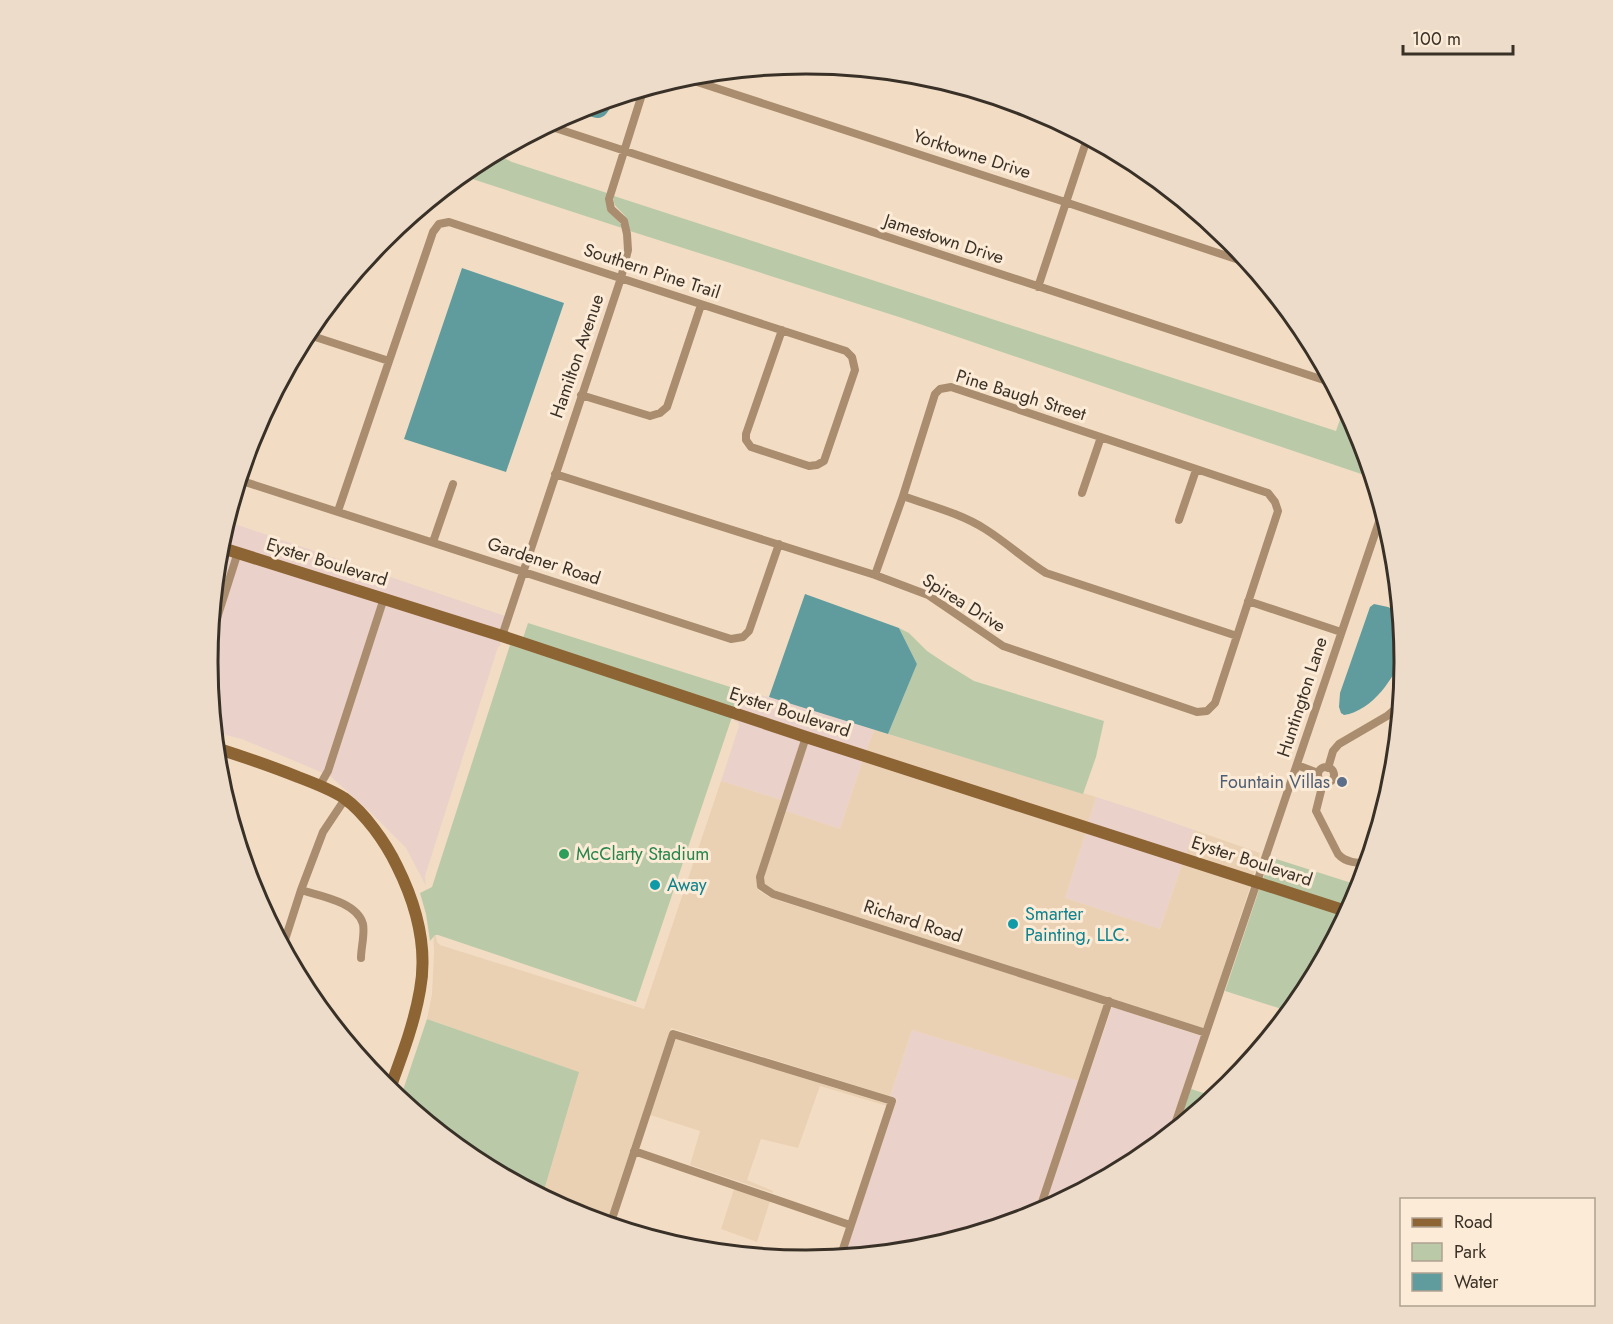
<svg xmlns="http://www.w3.org/2000/svg" width="1613" height="1324" font-family="Jost,sans-serif">
  <rect width="100%" height="100%" fill="#f2ddc4"/>
  <!-- commercial -->
  <path fill="#ead1c9" d="M226 521 505 616 500 631 220 542Z
    M218 551 233 555 211 623Z
    M240 558 379 601 323 773 242 739 214 732 208 660 214 658 217 655 219 647V643L214 638Z
    M386 604 500 641 501 645 498 647 425 876 426 886 406 848 371 813 330 776Z
    M743 691 769 697 874 730 866 752 737 709Z
    M735 717 801 740 781 800 721 781 739 726 738 722 734 721Z
    M808 742 863 760 840 829 786 811Z
    M1096 797 1143 812 1194 830 1186 854 1088 823Z
    M1086 831 1183 862 1160 929 1065 898Z
    M1112 1007 1201 1036 1166 1138 1139 1160 1042 1212Z
    M912 1030 1079 1081 1033 1216 923 1250 844 1257 897 1099 890 1096Z
    M547 1199 607 1221 606 1224 577 1215Z"/>
  <!-- built -->
  <path fill="#ebd1b3" d="M874 730 1096 797 1088 823 866 752Z
    M863 760 1086 831 1065 898 1160 929 1183 862 1251 884 1204 1028 774 890 764 883V877L786 811 840 829Z
    M721 781 781 800 756 878 758 890 771 898 1105 1004 1079 1081 912 1030 890 1096 671 1028 607 1221 542 1197 578 1072 427 1019 432 994 434 953 433 920 437 942 440 945 644 1009Z
    M1194 830 1260 853 1253 876 1186 854Z
    M676 1039 887 1104V1106L820 1086 798 1148 761 1139 747 1180 773 1191V1193L690 1165 700 1131 650 1115Z
    M734 1189 770 1201 757 1242 721 1229Z"/>
  <!-- green -->
  <path fill="#bacaa9" d="M494 153 512 162 607 193 608 211 621 224 622 228 460 175 474 164Z
    M614 196 1336 431 1345 405 1360 433 1373 478 902 318 630 231C629 226 628 220 625 216 619 208 612 207 614 196Z
    M528 623 743 691 737 709 523 638Z
    M899 628 909 633 927 651 948 665 974 681 1104 721 1096 757 1083 794 888 734 917 664Z
    M510 645 732 717 636 1002 438 935H435L430 941 426 914 420 893 432 887Z
    M1270 857 1361 886 1351 908 1263 879Z
    M1260 887 1347 916 1304 995 1291 1012 1225 991Z
    M427 1019 579 1072 542 1197 473 1160 400 1099Z
    M1191 1089 1216 1097 1177 1129Z"/>
  <!-- water -->
  <path fill="#609c9e" d="M615 97C604 125 599 120 574 110Z
    M462 268 564 303 506 472 404 439Z
    M805 594 899 628 917 664 888 734 769 697Z
    M1374 604 1388 607 1401 614C1402 624 1406 642 1403 652 1396 677 1372 711 1344 715L1341 713 1339 707 1340 693 1370 607Z"/>
  <g fill="none" stroke-linecap="round" stroke-linejoin="round">
    <!-- street -->
    <path stroke="#aa8d6e" stroke-width="8" d="M682 77 1065 202 1251 264
      M546 125 1333 383
      M1038 287 1088 136
      M306 334 389 361
      M310 335 314 323
      M581 395 650 416 660 413 667 407 701 305
      M272 398 276 397
      M555 474 875 575 928 595 1003 646 1197 712 1207 711 1215 703 1278 511 1275 502 1268 493 951 387 940 389 935 394 903 496 875 575
      M239 480 731 639 743 637 749 631 779 544
      M1082 493 1101 437
      M903 496C930 506 960 513 985 529 1006 542 1025 560 1046 573L1237 636
      M338 511 433 232 439 224 449 222C581 266 714 308 846 351L852 357 855 370 824 461 817 465 809 466 751 447 746 440V434L782 330
      M1179 520 1196 470
      M433 542 453 484
      M1248 601 1341 632
      M502 636 621 278 628 250 627 234 624 221 611 209 609 199 644 88
      M210 640 238 552
      M208 656 214 653C217 648 215 643 210 640
      M806 737 760 877 761 886 773 894 1206 1033
      M1297 765 1318 773
      M1318 775a8 8 0 1 1 16 0a8 8 0 1 1-16 0Z
      M1328 768 1333 751 1339 744 1387 716 1401 704
      M1323 783 1316 811 1338 854C1346 863 1357 863 1369 863
      M320 785 328 771 384 598
      M301 890C320 896 357 902 363 924 365 934 361 948 361 958
      M283 946 301 890 323 832 345 799
      M347 1041V1039
      M1172 1133 1383 510
      M634 1151 850 1225
      M1038 1214 1109 1001
      M610 1225 673 1034 892 1101 840 1258"/>
    <!-- secondary -->
    <path stroke="#8d6434" stroke-width="12" d="M219 547 502 636 806 737 1349 912
      M216 748C244 757 271 766 298 777 314 783 330 789 344 798 365 813 386 843 397 866 416 904 428 947 420 990 414 1025 401 1058 389 1091"/>
  </g>
  <!-- markers -->
  <circle fill="#5c6f8a" stroke="#fcebd7" stroke-width="2" cx="1342" cy="782" r="6"/>
  <circle fill="#2e9e5b" stroke="#fcebd7" stroke-width="2" cx="564" cy="854" r="6"/>
  <g fill="#0f9aa8" stroke="#fcebd7" stroke-width="2">
    <circle cx="655" cy="885" r="6"/>
    <circle cx="1013" cy="924" r="6"/>
  </g>
  <g text-anchor="middle" stroke-width="6" stroke-linejoin="round" paint-order="stroke">
    <!-- street labels -->
    <g font-size="18" fill="#393127" stroke="#fcebd7">
      <text transform="translate(972 154) rotate(18)" y="6">Yorktowne Drive</text>
      <text transform="translate(944 239) rotate(18)" y="6">Jamestown Drive</text>
      <text transform="translate(652 271) rotate(18)" y="6">Southern Pine Trail</text>
      <text transform="translate(577 356) rotate(-71)" y="6">Hamilton Avenue</text>
      <text transform="translate(1021 395) rotate(17)" y="6">Pine Baugh Street</text>
      <text transform="translate(544 561) rotate(18)" y="6">Gardener Road</text>
      <text transform="translate(327 562) rotate(17)" y="6">Eyster Boulevard</text>
      <text transform="translate(964 603) rotate(32)" y="6">Spirea Drive</text>
      <text transform="translate(1302 697) rotate(-72)" y="6">Huntington Lane</text>
      <text transform="translate(790 712) rotate(18)" y="6">Eyster Boulevard</text>
      <text transform="translate(1252 861) rotate(18)" y="6">Eyster Boulevard</text>
      <text transform="translate(913 921) rotate(18)" y="6">Richard Road</text>
    </g>
    <!-- service labels -->
    <g font-size="18" fill="#4e5e75" stroke="#fcebd7" text-anchor="end">
      <text x="1330" y="788">Fountain Villas</text>
    </g>
    <!-- leisure labels -->
    <g font-size="18" fill="#27864d" stroke="#fcebd7" text-anchor="start">
      <text x="576" y="860">McClarty Stadium</text>
    </g>
    <!-- culture labels -->
    <g font-size="18" fill="#0d838f" stroke="#fcebd7" text-anchor="start">
      <text x="667" y="891">Away</text>
      <text x="1025" y="920">Smarter<tspan x="1025" dy="21">Painting, LLC.</tspan></text>
    </g>
  </g>
  <!-- crop -->
  <path d="M0 0H1613V1324H0ZM218 662a588 588 0 1 1 1176 0a588 588 0 1 1-1176 0Z" fill="#ecdcc9" fill-rule="evenodd"/>
  <path fill="none" stroke="#393127" stroke-width="3" d="M218 662a588 588 0 1 1 1176 0a588 588 0 1 1-1176 0Z"/>
  <!-- legend -->
  <rect x="1400" y="1198" width="195" height="108" fill="#fcebd7" stroke="#aea191" stroke-width="1.5"/>
  <rect x="1412" y="1218" width="30" height="9" fill="#8d6434" stroke="#aea191" stroke-width="1.5"/>
  <text x="1454" y="1228" font-size="18" fill="#393127">Road</text>
  <rect x="1412" y="1243" width="30" height="18" fill="#bacaa9" stroke="#aea191" stroke-width="1.5"/>
  <text x="1454" y="1258" font-size="18" fill="#393127">Park</text>
  <rect x="1412" y="1273" width="30" height="18" fill="#609c9e" stroke="#aea191" stroke-width="1.5"/>
  <text x="1454" y="1288" font-size="18" fill="#393127">Water</text>
  <!-- scale -->
  <path d="M1403 45v9h110v-9" fill="none" stroke="#393127" stroke-width="3"/>
  <text x="1412" y="45" font-size="18" fill="#393127" stroke="#fcebd7" stroke-width="4.5" paint-order="stroke">100 m</text>
</svg>
